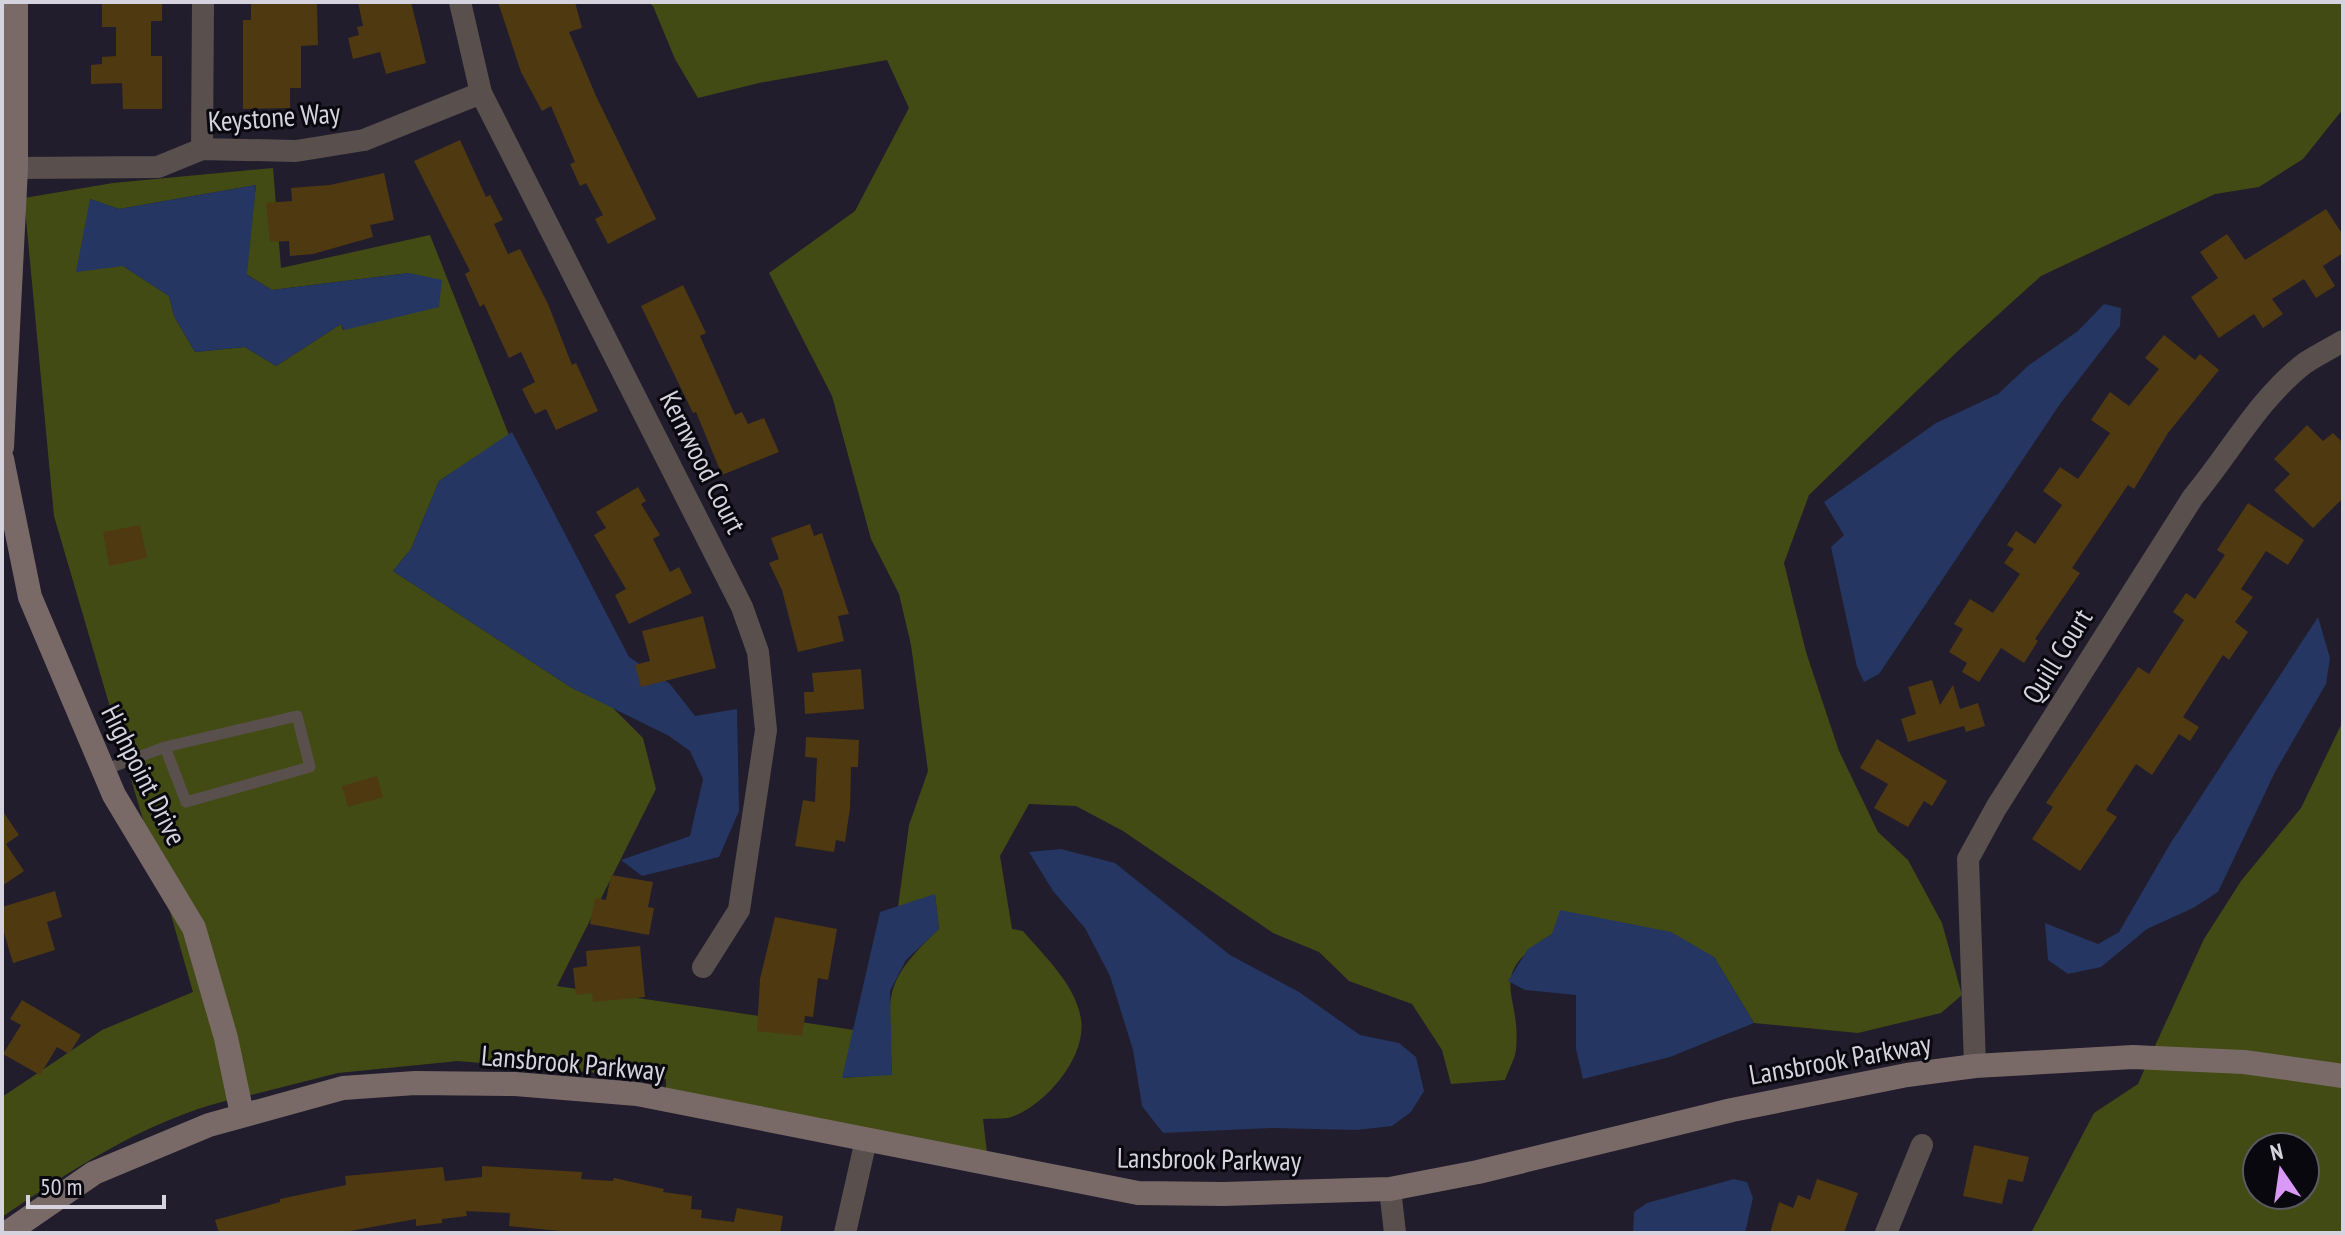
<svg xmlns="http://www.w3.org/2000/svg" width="2345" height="1235" font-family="'PT Sans Narrow',sans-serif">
  <rect width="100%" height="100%" fill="#211d2c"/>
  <!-- green -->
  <path fill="#434b14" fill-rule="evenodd" d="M647 2H2343V109L2303 159 2259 187 2215 194 2041 276 1958 351 1809 495 1784 563 1806 652 1839 751 1878 832 1908 860 1942 923 1962 995 1941 1013 1858 1033 1754 1023 1714 957 1552 934C1483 977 1522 991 1516 1050 1515 1059 1508 1071 1505 1080L1451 1084 1442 1050 1412 1004 1349 981 1319 952 1273 933 1123 831 1076 806 1029 804 1000 856 1012 929 1023 931C1044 956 1076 985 1081 1019 1087 1056 1047 1103 1014 1116 1006 1120 992 1118 983 1119L987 1153 666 1089V1079L458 1061 338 1073 247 1096 146 830 54 516 24 198 113 183 273 168 281 268 430 235 509 435 439 481 411 549 393 571 572 688 611 706 643 738 656 789 557 986 854 1030 843 1078 892 1074C889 997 879 985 939 929L935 895 898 907 909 825 928 771 911 645 899 594 871 539 832 396 769 273 855 211 909 108 887 60 759 83 698 98 675 59 653 6ZM256 185 246 274 272 290 409 273 343 330 341 324 276 366 245 347 195 352 174 316 169 296 123 266 90 199 119 209Z
    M2343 721V1066L2154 1048 2204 939 2241 881 2301 808Z
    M167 901C203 960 216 1033 229 1100 145 1121 73 1169 2 1217V1097L102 1030 193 992Z
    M2145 1068 2244 1073 2343 1087V1233H2031L2094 1113 2138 1084ZM2257 1147H2305V1195H2257Z"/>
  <!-- water -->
  <path fill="#243661" d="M256 185 247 275 272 290 409 273 442 280 439 307 344 330 341 324 276 366 245 347 195 352 174 316 169 296 123 266 76 272 90 199 119 209Z
    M2104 304 2121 308 2120 326 2060 404 1879 674 1864 682 1857 667 1831 547 1844 535 1824 502 1936 423 1998 394 2029 365 2078 331Z
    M512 432 629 657 670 684 695 716 737 709 739 811 719 857 642 876 621 860 690 836 703 779 690 751 669 736 572 688 393 571 411 549 439 481Z
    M2318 617 2330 658 2326 684 2275 772 2218 892 2193 908 2147 929 2101 967 2068 974 2048 960 2045 923 2098 944 2119 932 2170 844Z
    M1061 849 1115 863 1230 955 1299 992 1360 1035 1399 1043 1416 1057 1424 1091 1411 1112 1392 1126 1356 1130 1272 1128 1163 1133 1142 1106 1133 1050 1110 976 1085 928 1053 891 1029 852Z
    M935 894 939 929 906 960 890 991 892 1075 842 1078 880 912Z
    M1560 910 1671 932 1714 957 1754 1023 1670 1057 1583 1079 1576 1049V995L1525 990 1508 981 1528 949 1552 934Z
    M1734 1179 1747 1182 1753 1198 1745 1233H1633L1634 1212 1647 1203Z"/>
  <!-- building -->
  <path fill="#4f3911" d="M102 2H162V21H151V56H162V109H123L122 83 91 84V65L102 64V57L116 56V27H102Z
    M251 2 317 3 318 45 301 46V88H290V108L243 109V20H251Z
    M358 2H411L426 63 386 74 380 52 353 59 348 38 359 35 357 27 363 26Z
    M498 2H575L582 28 569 32 596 96 656 219 608 244 595 219 603 215 586 183 580 186 570 164 575 162 551 106 542 111 521 72Z
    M460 140 486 197 490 195 503 220 494 224 508 254 520 249 548 304 572 365 576 363 598 411 556 430 546 409 535 414 531 407 522 389 535 382 521 352 509 358 484 304 480 307 465 274 470 271 414 161Z
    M384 173 394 220 370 225 373 237 313 254 290 256 289 241 270 242 266 203 292 201 291 188 330 185Z
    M2326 209 2343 235V253L2323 266 2335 286 2316 298 2304 279 2272 299 2283 314 2263 328 2254 314 2219 338 2191 297 2218 278 2200 252 2227 234 2245 260Z
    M683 285 706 333 700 336 735 415 742 412 748 424 764 418 779 452 722 475 696 412 693 413 641 306Z
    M2164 335 2195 360 2200 354 2219 370 2168 433 2134 489 2128 485 2072 568 2080 573 2035 639 2038 641 2024 663 2001 648 1979 682 1962 672 1967 663 1949 652 1963 629 1954 624 1970 599 1993 613 2020 574 2004 563 2014 549 2007 545 2016 531 2035 544 2062 505 2043 491 2060 467 2078 479 2110 433 2091 420 2110 392 2129 406 2159 369 2145 358Z
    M2307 425 2323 441 2333 433 2343 443V498L2313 528 2274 490 2290 474 2274 459Z
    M638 487 646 501 641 504 660 535 653 539 670 572 679 567 692 593 629 624 615 595 626 589 594 535 606 528 596 512Z
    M2248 503 2304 540 2288 565 2266 551 2241 589 2253 597 2235 622 2248 632 2229 660 2223 655 2183 717 2199 727 2190 741 2179 734 2152 775 2136 764 2106 810 2117 817 2080 871 2032 839 2053 807 2046 803 2138 667 2149 674 2184 620 2173 612 2186 593 2195 599 2225 555 2217 550Z
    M810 524 814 536 822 533 849 614 838 616 844 641 798 652 782 590 769 563 779 559 771 538Z
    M140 525 147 558 109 566 103 532Z
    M703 616 716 668 641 687 635 665 650 661 642 631Z
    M861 669 864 709 805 714 804 692H814L812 673Z
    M1932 680 1940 705 1953 685 1960 709 1978 703 1985 726 1966 732 1964 726 1908 742 1901 719 1916 714 1908 687Z
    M806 737 859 740 858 767H851L850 808 845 842 836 840 834 852 795 846 803 800 815 802 817 758 805 757Z
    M1877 739 1947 781 1932 806 1924 801 1908 827 1874 808 1888 784 1860 768Z
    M377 776 383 797 348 807 342 786Z
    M2 810 19 835 6 844 24 871 2 886Z
    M611 875 653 882 648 907 654 908 649 935 590 924 595 898 606 900Z
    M55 891 62 917 47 922 55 950 13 963 2 926V907Z
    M775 917 837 929 828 980 818 978 813 1017 805 1016 802 1036 757 1031 760 979Z
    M640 946 645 997 593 1002 592 993 576 995 573 968 587 966 586 951Z
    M22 1000 81 1035 69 1054 57 1047 40 1075 3 1054 21 1025 10 1019Z
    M1974 1145 2029 1157 2023 1182 2008 1179 2002 1204 1963 1196Z
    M482 1166 582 1172 581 1179 613 1181 614 1178 664 1189 663 1192 692 1196 691 1209 702 1210 701 1218 734 1222 737 1208 783 1216 780 1233 570 1232 509 1226 510 1213 466 1211 467 1216 442 1219V1223L416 1226V1219L339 1233H219L215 1220 280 1202V1199L346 1185 345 1176 443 1167 445 1181 482 1177Z
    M1817 1179 1858 1193 1844 1233H1770L1779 1202 1793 1208 1798 1195 1810 1200Z"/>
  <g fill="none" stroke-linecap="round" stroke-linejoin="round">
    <!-- lane -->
    <path stroke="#59504e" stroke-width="11" d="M104 770 165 747 297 716 310 767 186 802 165 747"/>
    <!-- street -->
    <path stroke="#59504e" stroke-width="22" d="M460 2 481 93 742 607 758 652 766 730 739 910 703 967
      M202 149 203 2
      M16 168 158 167 202 149 296 151 364 140 481 93
      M1975 1066 1968 859 1996 808 2193 497C2230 453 2259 398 2305 363 2317 355 2331 348 2343 341
      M1390 1189 1395 1233
      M845 1233 866 1140
      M1886 1233 1922 1145"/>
    <!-- secondary -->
    <path stroke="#796a68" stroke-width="24" d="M2 447 16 168V2
      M2 459 30 597 114 795 194 928 226 1038 242 1114
      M7 1233 94 1173 209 1125 343 1088 415 1083 515 1084 637 1094 1138 1193 1224 1194 1390 1189 1478 1172 1732 1110 1907 1075 1975 1066 2133 1057 2244 1062 2343 1076"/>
  </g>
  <g text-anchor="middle" stroke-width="6" stroke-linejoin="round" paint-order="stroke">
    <!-- street labels -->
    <g font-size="28" fill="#d5d3dd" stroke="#0a080f">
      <text transform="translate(274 117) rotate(-4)" y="10">Keystone Way</text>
      <text transform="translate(703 462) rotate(63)" y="10">Kernwood Court</text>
      <text transform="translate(2057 656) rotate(-58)" y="10">Quill Court</text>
      <text transform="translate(144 775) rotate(63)" y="10">Highpoint Drive</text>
      <text transform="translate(1840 1059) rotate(-10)" y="10">Lansbrook Parkway</text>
      <text transform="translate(573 1063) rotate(5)" y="10">Lansbrook Parkway</text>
      <text transform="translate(1209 1159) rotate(1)" y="10">Lansbrook Parkway</text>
    </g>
  </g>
  <!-- border -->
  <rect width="2345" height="1235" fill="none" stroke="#d5d3dd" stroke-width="8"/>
  <!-- north arrow -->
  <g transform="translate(2281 1171) rotate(347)"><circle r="38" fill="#0a080f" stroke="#5b5961" stroke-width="2"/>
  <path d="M0-6L14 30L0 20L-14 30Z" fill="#d99af7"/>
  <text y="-12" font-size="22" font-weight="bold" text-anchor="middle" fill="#d5d3dd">N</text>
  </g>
  <!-- scale -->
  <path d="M28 1195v12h136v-12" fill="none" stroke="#d5d3dd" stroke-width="4"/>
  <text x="40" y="1195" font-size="24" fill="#d5d3dd" stroke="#0a080f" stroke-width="6" paint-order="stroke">50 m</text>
</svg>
